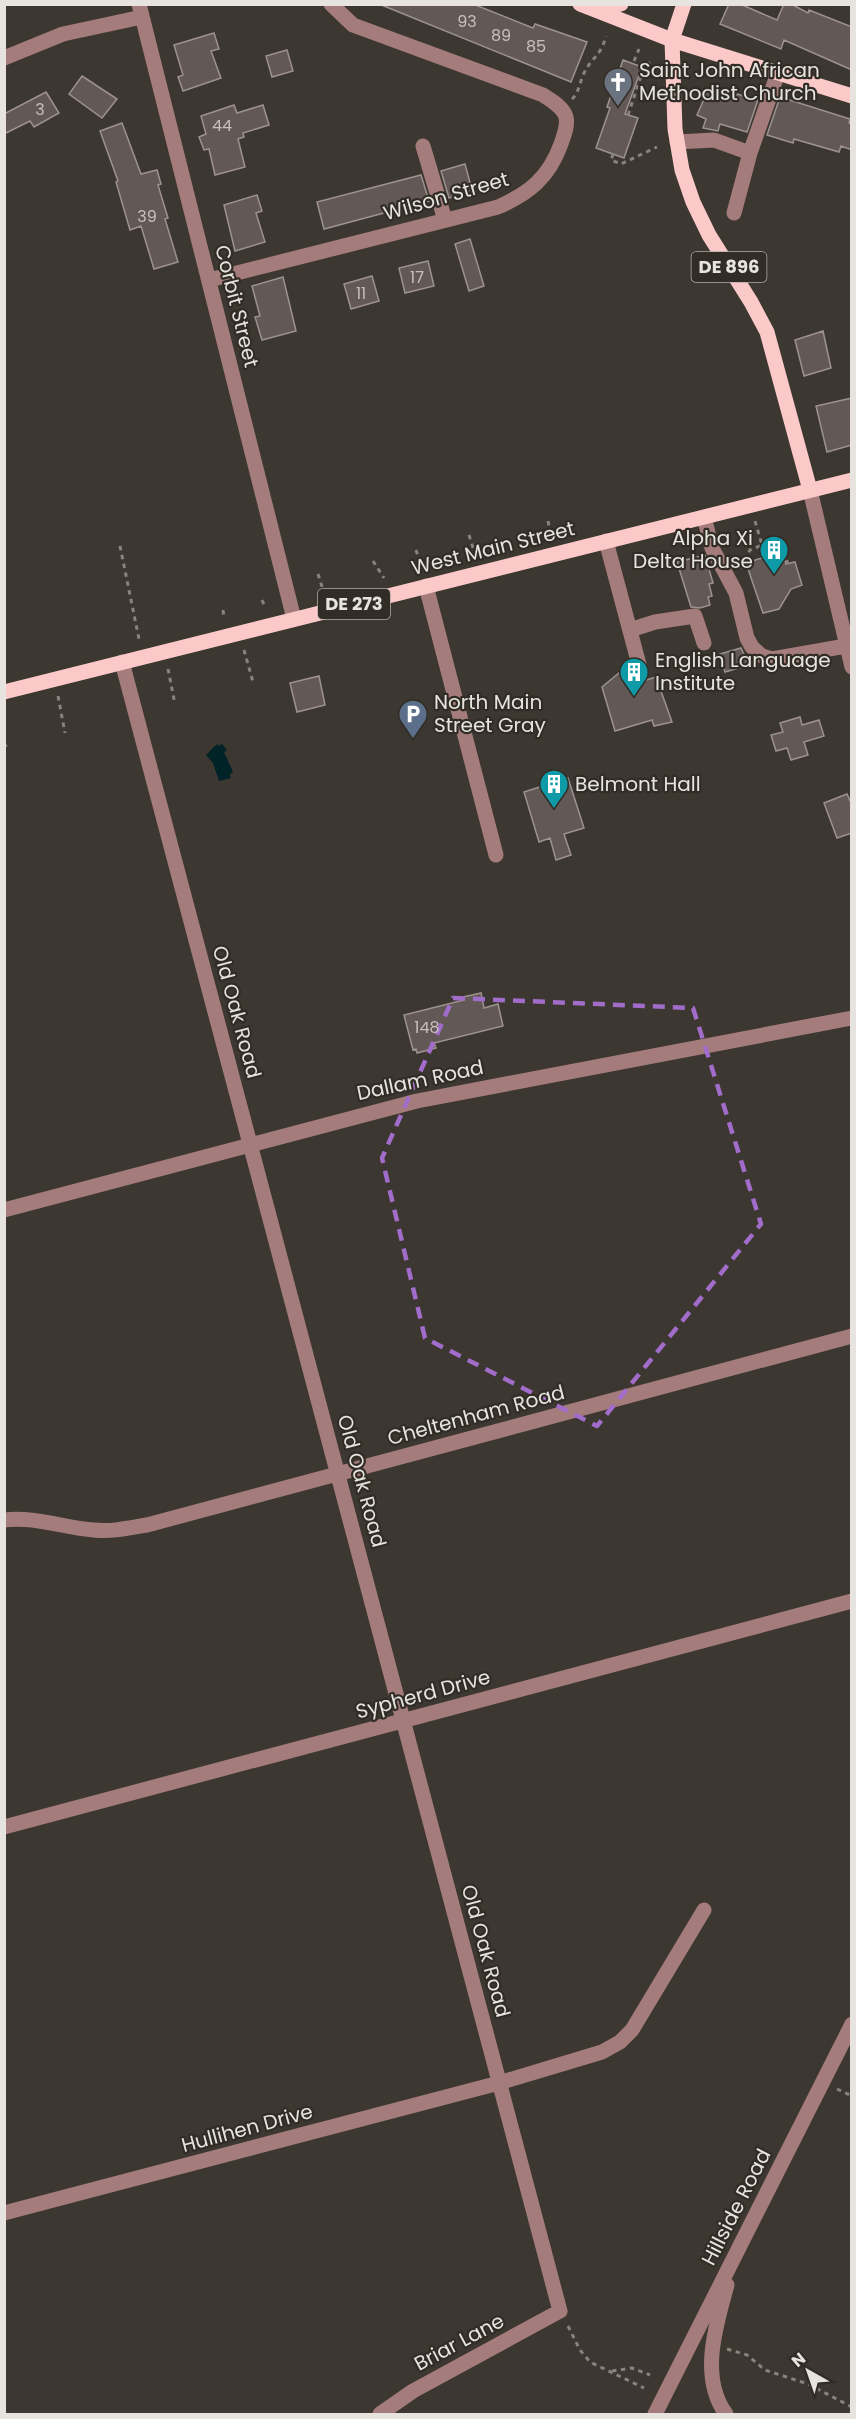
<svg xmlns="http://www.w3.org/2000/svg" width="856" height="2419" font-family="Poppins,sans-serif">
  <rect width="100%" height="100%" fill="#3c3730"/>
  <!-- water -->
  <path fill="#002328" d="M217 744 219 746 222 744 227 750 224 752 233 772 230 774 231 778 219 781 213 763 206 755Z"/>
  <!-- building -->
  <path fill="#625957" stroke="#9d9290" stroke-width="1.5" d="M379 4H473L533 28 535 24 587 42 571 82Z
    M729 4H740L777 20 784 4H791L808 13 809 10 852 27V70L784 40 781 49 720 24Z
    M214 33 219 49 211 51 221 78 183 91 178 77 183 75 174 45Z
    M287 50 293 71 272 77 266 56Z
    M623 60 642 67 625 114 638 118 624 158 596 148 610 108 607 107Z
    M82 76 117 99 102 118 69 94Z
    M709 88 736 98 737 94 758 100 747 132 720 124 718 131 703 128 706 119 697 115Z
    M46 92 59 113 34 127 30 121 4 134V114Z
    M780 97 850 119 849 123 852 124V150L841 146 839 152 794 139 793 143 767 135Z
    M234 105 237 113 263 105 269 125 243 133 244 137 238 139 245 167 215 175 209 149 204 150 199 137 206 134 201 116Z
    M122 123 141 174 157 170 161 184 158 185 168 218 165 219 178 262 154 269 141 226 130 230 116 182 118 181 100 131Z
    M465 164 472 190 449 198 441 171Z
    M421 175 429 201 324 229 317 202Z
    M257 195 262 211 256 213 265 242 235 251 224 205Z
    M470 239 484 286 469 291 455 244Z
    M428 261 434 286 405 293 399 268Z
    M372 276 379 301 351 309 344 284Z
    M283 277 296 331 262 340 255 317 260 316 252 286Z
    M823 331 831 368 804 376 795 340Z
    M852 398V445L827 452 816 406Z
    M781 547 786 564 795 562 802 585 791 589 779 609 763 613 746 563 768 556 767 551Z
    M705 555 713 583 709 584 712 596 708 597 710 605 700 608 691 607 677 562Z
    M741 648 749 665 725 672 720 654Z
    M625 668 628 679 633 677 640 682 656 677 672 722 654 726 652 720 615 731 602 687Z
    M319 676 325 705 297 712 290 683Z
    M800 717 802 725 819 720 824 736 804 742 808 755 791 760 787 748 776 751 771 735 783 732 780 723Z
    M568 778 584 828 564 834 571 855 556 860 550 838 539 842 524 792Z
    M847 794 852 805V833L837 838 824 803Z
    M481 993 484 1008 498 1004 503 1026 434 1043 436 1048 417 1053 416 1049 413 1050 404 1015 464 1000 463 997Z"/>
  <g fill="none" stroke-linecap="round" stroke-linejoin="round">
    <!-- path -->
    <path stroke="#88837d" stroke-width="3" stroke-dasharray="4.5 4.5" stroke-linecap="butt" d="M634 61 639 49
      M572 99C579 93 580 81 584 73 592 57 601 56 606 36
      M628 115 644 67 653 60
      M613 154 611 160 621 164 657 147
      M548 521 551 536
      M469 535 475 554
      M120 546 139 639
      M762 547 765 557
      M762 548 782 545 788 564
      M416 550 422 569
      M373 561 384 578
      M740 568 750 550 762 545 755 521
      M318 574 324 593
      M262 600 265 607
      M223 610 224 618
      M244 650 253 682
      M168 669 175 704
      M58 696 65 733
      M4 736 6 747
      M837 2089 852 2096
      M568 2326 580 2350 590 2362 644 2388
      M727 2349 747 2355 765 2370 808 2384 852 2407
      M612 2371 632 2368 650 2375"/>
    <!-- minor -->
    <path stroke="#a47c7b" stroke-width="15" d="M139 4 294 619
      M4 58 63 34 142 17
      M677 142 714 140 750 153 778 73
      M423 146 445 220
      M734 213 750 153
      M209 280 498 207C530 193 549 177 561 144 564 135 568 126 566 117 563 107 551 100 543 95L353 25 331 4
      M810 490 852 667
      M704 517 712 548 736 593 747 638 752 647 762 656 772 659 846 646
      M606 541 641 672
      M426 586 496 855
      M630 630 655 622 695 616 704 643
      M122 662 560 2311 413 2391 380 2414
      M4 1210 417 1101 852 1018
      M4 1520C35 1516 64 1528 94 1530 112 1532 129 1528 147 1525L852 1336
      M4 1827 852 1601
      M4 2213 499 2083 602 2052 620 2042 632 2030 704 1910
      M655 2414 852 2024
      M726 2414C699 2377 716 2325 727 2285"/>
    <!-- major -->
    <path stroke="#fbc9c8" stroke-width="15" d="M580 4 672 40 852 96
      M684 4 672 40 675 129 682 170 693 202 709 235 751 302 767 332 810 490
      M596 9 621 4
      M4 692 852 480"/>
  </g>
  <!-- marked area -->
  <path fill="none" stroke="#a16cca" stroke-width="4.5" stroke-dasharray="12 8" stroke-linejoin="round" d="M453 998 693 1008 761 1224 597 1426 425 1338 382 1158Z"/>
  <!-- icons -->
  <defs>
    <g id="church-pin" transform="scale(1.5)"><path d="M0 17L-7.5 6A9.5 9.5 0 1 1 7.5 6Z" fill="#6b7280" stroke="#312d26"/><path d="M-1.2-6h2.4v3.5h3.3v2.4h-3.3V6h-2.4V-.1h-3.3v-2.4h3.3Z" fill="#fff"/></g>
    <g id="building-pin" transform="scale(1.5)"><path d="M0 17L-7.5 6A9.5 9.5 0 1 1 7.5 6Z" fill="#0f9aa8" stroke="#312d26"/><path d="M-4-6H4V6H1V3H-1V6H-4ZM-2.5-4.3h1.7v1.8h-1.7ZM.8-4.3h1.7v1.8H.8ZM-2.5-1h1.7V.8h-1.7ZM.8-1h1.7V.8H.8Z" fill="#fff"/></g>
    <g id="parking-pin" transform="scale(1.5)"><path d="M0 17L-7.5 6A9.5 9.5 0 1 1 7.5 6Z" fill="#5c6f8a" stroke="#312d26"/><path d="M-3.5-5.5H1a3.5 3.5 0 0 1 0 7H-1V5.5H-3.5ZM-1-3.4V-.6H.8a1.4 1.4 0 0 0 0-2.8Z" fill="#fff"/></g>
  </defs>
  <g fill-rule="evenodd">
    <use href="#church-pin" x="618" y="82"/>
    <use href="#building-pin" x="774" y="550"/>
    <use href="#building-pin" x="634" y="672"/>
    <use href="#parking-pin" x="413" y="714"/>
    <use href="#building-pin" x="554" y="784"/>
  </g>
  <g text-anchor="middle" stroke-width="4.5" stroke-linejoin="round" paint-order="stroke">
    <!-- number labels -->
    <g font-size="16" fill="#c6c1bd">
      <text x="467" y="27">93</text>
      <text x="501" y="41">89</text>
      <text x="536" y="52">85</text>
      <text x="40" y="115">3</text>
      <text x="222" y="131">44</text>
      <text x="147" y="222">39</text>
      <text x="417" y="283">17</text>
      <text x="361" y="299">11</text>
      <text x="427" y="1033">148</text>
    </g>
    <!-- shield labels -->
    <g fill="#312d26" stroke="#b0ada8" stroke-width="1.5">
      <rect x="691.5" y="252" width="75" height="30" rx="4.5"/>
      <rect x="318" y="589" width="72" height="30" rx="4.5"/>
    </g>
    <g font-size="18" font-weight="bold" fill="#e7e4df">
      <text x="729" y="273">DE 896</text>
      <text x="354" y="610">DE 273</text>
    </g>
    <!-- poi labels -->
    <g font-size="20" fill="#e7e4df" stroke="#312d26" text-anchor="start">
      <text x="639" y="77">Saint John African<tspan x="639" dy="23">Methodist Church</tspan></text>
      <text x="753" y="545" text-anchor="end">Alpha Xi<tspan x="753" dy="23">Delta House</tspan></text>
      <text x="655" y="667">English Language<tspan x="655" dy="23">Institute</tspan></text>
      <text x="434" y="709">North Main<tspan x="434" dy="23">Street Gray</tspan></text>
      <text x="575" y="791">Belmont Hall</text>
    </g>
    <!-- street labels -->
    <g font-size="20" fill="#e7e4df" stroke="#312d26">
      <text transform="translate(446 196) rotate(-16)" y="7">Wilson Street</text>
      <text transform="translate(237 306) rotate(76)" y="7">Corbit Street</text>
      <text transform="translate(493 548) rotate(-14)" y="7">West Main Street</text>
      <text transform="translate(237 1012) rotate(75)" y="7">Old Oak Road</text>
      <text transform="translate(420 1080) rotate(-12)" y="7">Dallam Road</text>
      <text transform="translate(476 1415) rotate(-15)" y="7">Cheltenham Road</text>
      <text transform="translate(362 1481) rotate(75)" y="7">Old Oak Road</text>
      <text transform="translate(423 1694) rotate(-15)" y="7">Sypherd Drive</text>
      <text transform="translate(486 1951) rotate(75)" y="7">Old Oak Road</text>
      <text transform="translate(247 2128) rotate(-15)" y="7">Hullihen Drive</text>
      <text transform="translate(736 2207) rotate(-63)" y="7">Hillside Road</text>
      <text transform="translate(459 2342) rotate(-28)" y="7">Briar Lane</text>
    </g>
  </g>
  <!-- border -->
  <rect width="856" height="2419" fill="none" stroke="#e7e4df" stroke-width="12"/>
  <!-- north arrow -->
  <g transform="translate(808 2371) rotate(320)" stroke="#312d26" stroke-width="4.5" paint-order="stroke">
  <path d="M0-4.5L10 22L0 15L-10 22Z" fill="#e7e4df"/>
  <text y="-9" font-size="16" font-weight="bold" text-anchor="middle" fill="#e7e4df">N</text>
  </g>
</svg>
